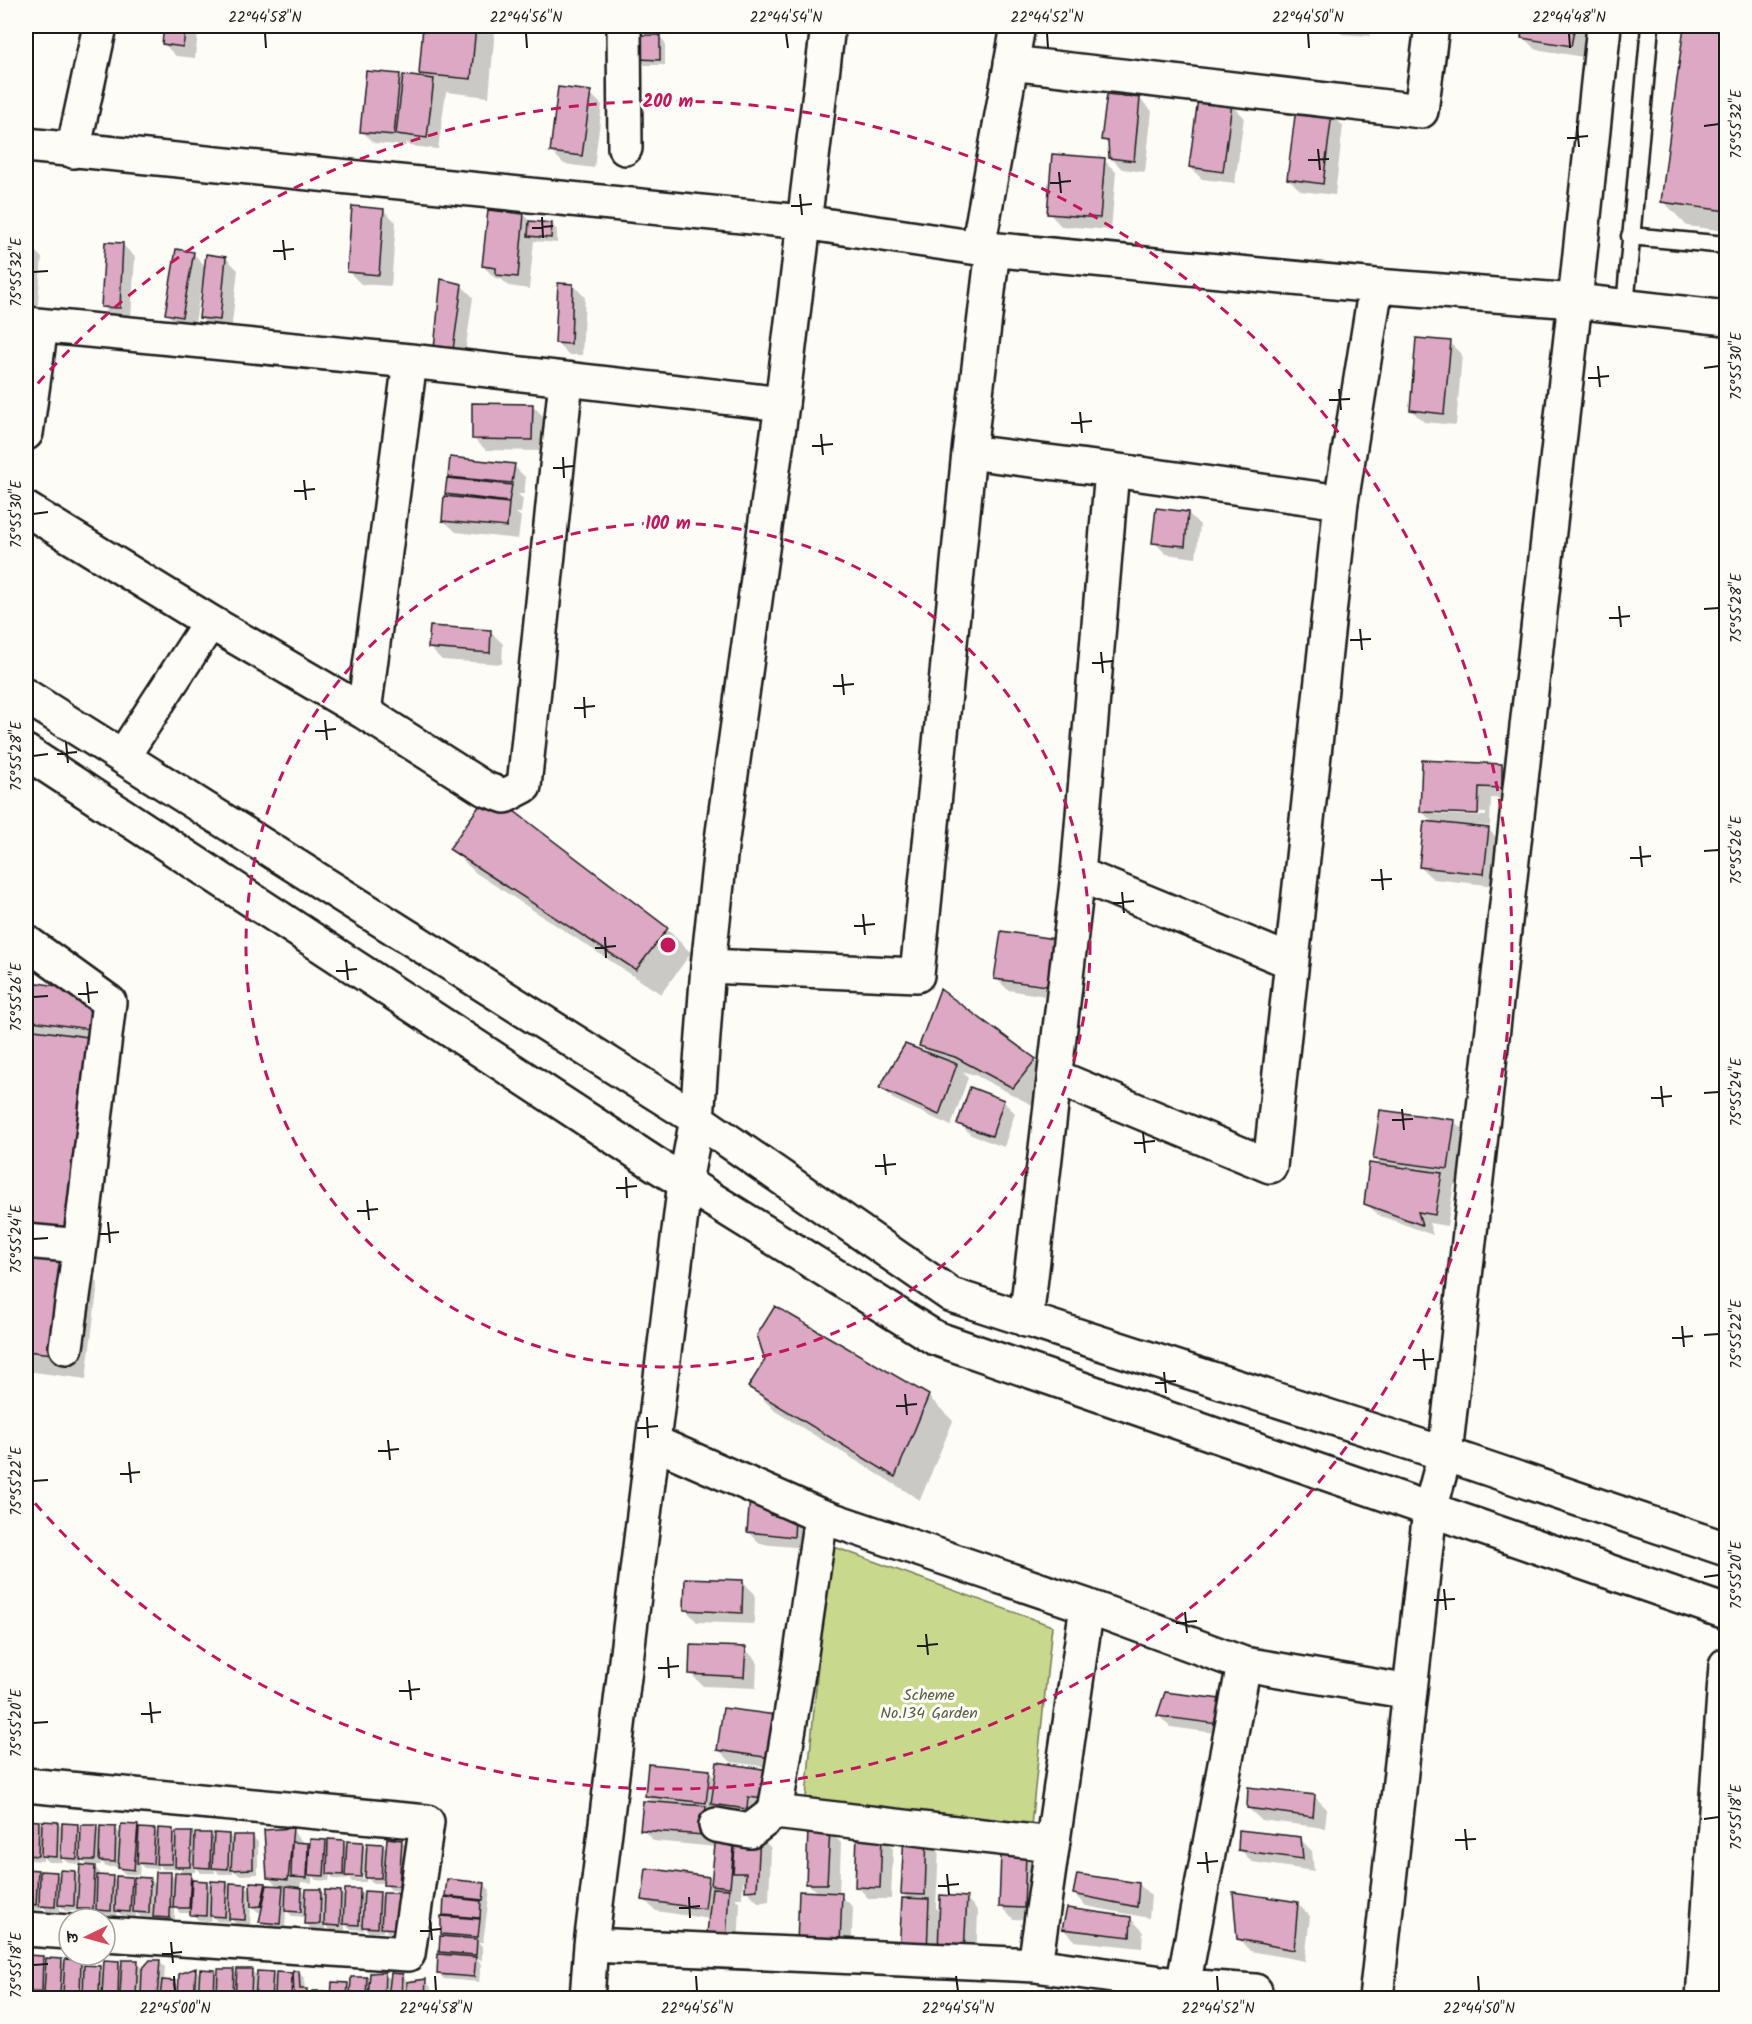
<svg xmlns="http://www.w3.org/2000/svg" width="1752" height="2024" font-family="Kalam,'Playpen Sans Deva',sans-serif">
  <rect width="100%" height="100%" fill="#fdfcf7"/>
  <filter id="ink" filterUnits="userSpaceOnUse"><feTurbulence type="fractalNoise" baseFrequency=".0167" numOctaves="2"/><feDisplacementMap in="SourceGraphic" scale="12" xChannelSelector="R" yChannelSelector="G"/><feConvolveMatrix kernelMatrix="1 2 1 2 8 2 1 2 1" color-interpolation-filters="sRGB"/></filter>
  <g filter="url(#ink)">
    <!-- green -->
    <path fill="#c8d88c" stroke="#727a54" stroke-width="1.5" d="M829 1545 1052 1626 1030 1835 805 1808Z"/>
    <!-- shadow -->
    <path fill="#0003" fill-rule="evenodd" d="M166 26H199L195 58 176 56 164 44Z
      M425 26H491L495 29 489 97 446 92 438 149 410 146 406 142V146L374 143 362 131 399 75 404 80H427L420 73Z
      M650 26H720V33L653 28Z
      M1334 26H1371L1370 36 1342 34Z
      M1524 26H1588L1583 57 1535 49 1523 37Z
      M1685 26H1726V231L1687 226 1663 201Z
      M660 37 665 42V65H645L640 59Z
      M590 93 602 105 594 168 564 164 552 152Z
      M1140 99 1152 111 1145 172 1122 169 1110 157V146L1103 139Z
      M1232 105 1244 117 1235 183 1202 179 1190 167Z
      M1331 114 1343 126 1335 195 1301 191 1288 178Z
      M1104 160 1116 172 1111 230 1061 226 1049 213Z
      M383 210 396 222 391 286 361 284 349 272Z
      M524 215 531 223 552 224 557 230V243L534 241 529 289 509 286 501 279 495 278 483 266Z
      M26 245 30 246 42 258 36 324 26 323Z
      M123 245 135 257 131 319 114 318 102 306Z
      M193 253 206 267 226 258 238 270 231 332 213 330 201 318 205 283H202L194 328 179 325 166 313Z
      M461 285 473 297 464 361 448 360Z
      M573 285 585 297 582 355H569L557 343Z
      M1450 343 1462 355 1456 425 1424 422 1411 410Z
      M532 405 545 418 544 451 486 450 473 438Z
      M514 466 526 478 524 494H518L523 499 521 513H516L521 517 518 539 456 532 443 520 451 498 446 493 453 480 449 476Z
      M1188 513 1200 525 1196 558 1166 554 1154 542Z
      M491 632 503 644 502 664 442 660 430 648Z
      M1502 765 1514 778 1513 799 1491 798 1490 826 1473 825 1472 828 1488 829 1500 841 1496 886 1433 879 1420 867 1434 823 1421 811ZM1432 811 1486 813V816L1432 814Z
      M451 849 667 929 691 953 661 994 476 873Z
      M1053 940 1059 998 1008 990 996 978Z
      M26 982 93 994 102 1046 120 1064 97 1254 26 1245Z
      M941 991 1035 1060 1054 1078 1032 1105 975 1075 962 1071 968 1078 951 1126 893 1099 881 1087 932 1056 921 1045Z
      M1003 1101 1015 1113 1004 1147 971 1135 959 1123Z
      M1454 1121 1472 1140 1466 1187 1454 1185 1447 1226 1429 1223 1433 1235 1378 1215 1366 1203 1383 1167 1375 1159Z
      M26 1253 73 1258 98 1283 86 1379 26 1371Z
      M750 1386 928 1396 953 1421 920 1500 775 1411Z
      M752 1499 795 1519 807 1531 805 1548 760 1544 748 1532Z
      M743 1582 755 1594 754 1624 697 1622 685 1609Z
      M745 1649 757 1661 756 1688 703 1686 691 1674Z
      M1166 1694 1237 1736 1170 1727 1158 1715Z
      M724 1709 782 1769 731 1762 719 1750Z
      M768 1771 759 1836 771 1848 769 1901 759 1903 747 1891V1885L743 1881 742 1898H735L740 1903 738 1953 710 1919 656 1911 643 1899 708 1879 712 1883 716 1847 654 1841 642 1829 654 1803 647 1796 709 1772 716 1779Z
      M1314 1796 1327 1809 1325 1828 1261 1820 1248 1808Z
      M26 1822H39L43 1827 58 1823 63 1829 77 1825 83 1831 96 1827 102 1832 115 1828 122 1835 137 1827 140 1829 154 1830 159 1835 173 1831 178 1836 191 1834 197 1839 210 1835 215 1839 229 1835 234 1841 253 1837 258 1842V1874L239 1875 233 1870V1874H219L215 1869V1873H201L196 1867 195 1872H188L196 1882H207L212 1887 226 1883 232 1888 246 1886 252 1892 251 1884 278 1887 268 1877 292 1830 304 1844H308L311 1848 325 1842 329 1846 343 1841 348 1846 362 1844 368 1850 382 1845 387 1850 401 1841 407 1847 405 1891 391 1890 385 1883H373L368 1879 369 1876 350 1875V1878L366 1879V1882H352L348 1877V1880L334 1879 330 1875 329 1881 316 1880 312 1876V1883L301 1882 300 1889 307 1894 321 1891 326 1896 341 1892 346 1898 360 1891 365 1896 379 1894 384 1898 398 1895 403 1900 402 1934 388 1933 384 1928 383 1932H369L364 1927V1930L350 1929 345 1924V1931L331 1930 325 1925V1929H311L306 1923V1917L292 1916 286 1910 285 1929 266 1927 261 1921 263 1911 258 1912 251 1905 250 1925 236 1924 231 1919 230 1922 217 1921 212 1916 211 1921 198 1920 192 1913H180L175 1908V1923L160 1922 154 1916V1918L141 1917 136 1913V1917L122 1916 117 1911 116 1916H103L98 1911V1914H84L79 1909V1911H65L60 1906V1912L47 1911 42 1906V1910L28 1909 26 1907V1871H37L42 1876 56 1873 61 1878 75 1872 80 1878 81 1864 68 1863 62 1858V1862H48L43 1857V1861L29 1860 26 1856ZM82 1859 89 1867 82 1866ZM101 1861 106 1867H118L125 1874 139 1875 140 1864 144 1868 158 1869V1864L163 1869H177V1867L185 1874 176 1879 170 1874 156 1886 150 1879 136 1883 131 1878 118 1883 112 1878 100 1877V1873L93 1865H101Z
      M829 1831 841 1843 839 1894 853 1907 851 1957 811 1955 818 1893 807 1883Z
      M926 1834 939 1847 936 1908 941 1913 966 1898 978 1911 976 1964H913L909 1900 903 1894Z
      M881 1837 893 1849 891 1899H869L857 1886Z
      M1300 1839 1312 1851 1314 1871 1252 1862 1240 1849Z
      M1026 1855 1038 1867 1035 1920 1013 1919 1001 1907Z
      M448 1881 484 1884 490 1890 483 1942H478L482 1946V1960L476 1959 481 1964 479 1982 444 1979 438 1973 445 1956 441 1951 446 1938 442 1934 448 1918 444 1914Z
      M1139 1884 1151 1896 1149 1918 1086 1906 1074 1894Z
      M1298 1904 1310 1916 1305 1961 1250 1951 1238 1938Z
      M1130 1918 1143 1931 1142 1948 1075 1941 1063 1929Z
      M42 1957 47 1962 61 1960 66 1965 80 1962 86 1967 99 1968 105 1973 119 1962 123 1967 137 1962 144 1969 159 1962 165 1967 164 1982H175L180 1988 196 1970 201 1975 215 1971 219 1976 233 1971 238 1975 252 1971 258 1977 272 1973 277 1978 291 1974 295 1978 299 1972 304 1978 305 1990 313 1997 325 1992 331 1998H126L123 1995V1998H108L104 1995V1998H70L65 1994V1998H51L47 1993V1996H33L28 1991V1997H26V1960L28 1963Z
      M384 1973 392 1981 403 1975 408 1983 425 1981 431 1987 430 1998H333V1984H347L352 1989 366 1979 371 1984Z"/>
    <!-- building -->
    <path fill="#dca8c3" stroke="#1c1c1c" stroke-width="1.5" d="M164 26H186L183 47 162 44Z
      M423 26H476L471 79 419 74Z
      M1523 26H1575L1571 46 1521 38Z
      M1684 26H1726V211L1661 202Z
      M639 35H660V60L638 59Z
      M366 71 400 74 394 135 360 132Z
      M403 75 434 79 427 138 396 134Z
      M558 87 591 91 582 156 550 152Z
      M1107 94 1140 98 1134 161 1109 158 1108 141 1101 140Z
      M1198 98 1232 103 1223 172 1189 167Z
      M1296 108 1332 113 1323 184 1287 179Z
      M1052 154 1105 158 1100 218 1047 214Z
      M352 206 384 209 379 275 347 272Z
      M488 210 524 214 518 277 496 275V268L482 266Z
      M529 221 552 223 551 238 528 236Z
      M105 242 123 243 120 308 101 307Z
      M26 244H31L26 305Z
      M176 249 194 252 182 317 165 314Z
      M206 254 226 257 220 320 199 318Z
      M441 279 462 284 453 350 434 349Z
      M558 283 573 284 571 344 555 343Z
      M1416 338 1451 341 1444 414 1410 410Z
      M472 403 533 404 532 440 472 439Z
      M450 457 515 464 512 483 448 477Z
      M447 478 512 485 509 502 445 494Z
      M444 496 509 503 507 527 442 521Z
      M1156 508 1188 512 1185 546 1152 543Z
      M430 626 491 630 490 653 428 648Z
      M1422 760 1502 764V788L1479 787 1478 814 1420 812Z
      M489 792 668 928 636 970 449 849Z
      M1424 821 1489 828 1484 874 1419 867Z
      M1001 931 1054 939 1047 986 994 979Z
      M26 981 94 992 88 1029 26 1020Z
      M940 989 1036 1059 1013 1088 955 1057 919 1046Z
      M26 1029 96 1038 73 1230 26 1224Z
      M905 1044 957 1064 939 1115 879 1088Z
      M970 1087 1004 1100 992 1136 957 1124Z
      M1380 1110 1455 1120 1448 1169 1373 1159Z
      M1369 1163 1442 1173 1435 1215 1418 1212 1422 1225 1364 1204Z
      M26 1252 74 1257 62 1355 26 1351Z
      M775 1306 929 1395 895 1477 748 1387 765 1360 757 1335Z
      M750 1497 772 1500 770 1515 795 1518 794 1537 747 1532Z
      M685 1578 743 1580 742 1613 684 1610Z
      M690 1645 746 1647 744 1677 689 1674Z
      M1165 1692 1228 1700 1225 1725 1157 1716Z
      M723 1708 776 1715 771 1758 717 1750Z
      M717 1762 769 1770 764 1799 748 1797 747 1809 711 1804Z
      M648 1764 710 1770 706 1803 645 1796Z
      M1248 1787 1315 1795 1313 1817 1247 1808Z
      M643 1801 706 1806 703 1835 640 1830Z
      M26 1820 39 1821 38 1856 26 1855Z
      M42 1821 58 1822 57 1857 41 1856Z
      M62 1823 78 1824 77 1859 61 1858Z
      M121 1824 138 1825 134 1870 118 1868Z
      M81 1825H97L95 1860H80Z
      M100 1826 116 1827 115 1862 99 1861Z
      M139 1828 155 1829 153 1864 137 1863Z
      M158 1828 173 1829 172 1864H156Z
      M293 1828 288 1880 267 1878 264 1830Z
      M808 1829H830L827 1884H806Z
      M1239 1830 1301 1837 1303 1859 1238 1850Z
      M176 1832H192L190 1867H175Z
      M904 1832 927 1833 925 1895 901 1894Z
      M195 1833H211L210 1868 194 1867Z
      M214 1833 229 1834 228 1869 212 1868Z
      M736 1834 760 1835 757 1890 745 1891 746 1873H733Z
      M233 1835H253V1869L231 1870Z
      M716 1835 735 1837 730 1887 711 1885Z
      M857 1835 882 1836 880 1888 855 1887Z
      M387 1838 402 1840 399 1886 383 1885Z
      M310 1839 326 1840 324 1876 308 1875Z
      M328 1839 344 1840 343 1875 327 1874Z
      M347 1841 363 1842 361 1877 345 1876Z
      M292 1842 308 1843 307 1878 291 1877Z
      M367 1843 383 1844 381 1878H365Z
      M1001 1853H1026L1024 1908 999 1907Z
      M80 1865 95 1866 93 1909H77Z
      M646 1868 709 1877 705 1909 642 1900Z
      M26 1869 38 1870 36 1905 26 1904Z
      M60 1870 75 1871 74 1906 58 1905Z
      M40 1871 57 1872 55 1907 39 1906Z
      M156 1872H171L170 1918 153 1917Z
      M175 1873H191L189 1908H173Z
      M1077 1874 1139 1883 1137 1907 1073 1894Z
      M97 1875 113 1876 111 1911 96 1910Z
      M116 1876 132 1877 130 1912 115 1911Z
      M134 1877 150 1878 149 1913 133 1912Z
      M447 1879 485 1883 483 1900 445 1896Z
      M192 1880 207 1881 206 1916 190 1915Z
      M211 1881 227 1882 225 1917 210 1916Z
      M250 1882 266 1883 261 1906 251 1907Z
      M230 1883 246 1884 245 1920 229 1919Z
      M267 1885 283 1886 280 1924 259 1922Z
      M286 1886 302 1888 301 1912 285 1911Z
      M712 1888 729 1889 726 1942H706Z
      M306 1889H321L320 1924H304Z
      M345 1889H360L359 1925 343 1924Z
      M325 1890 341 1891 340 1926 324 1925Z
      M364 1891 380 1892 378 1928 362 1927Z
      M799 1891 842 1893 840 1945 797 1944Z
      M1233 1892 1298 1902 1294 1950 1237 1939Z
      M383 1893H398L397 1929 381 1928Z
      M940 1895 967 1897 964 1953 938 1952Z
      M444 1897 481 1901 480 1918 443 1915Z
      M902 1898 929 1899 927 1954 899 1952Z
      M1067 1908 1131 1917 1130 1937 1062 1929Z
      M441 1916 480 1919 478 1937 441 1934Z
      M440 1936 477 1939 476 1955 439 1952Z
      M438 1954 476 1957 474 1977 437 1974Z
      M27 1955 43 1956 42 1991H26Z
      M46 1958 62 1959 60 1994 44 1993Z
      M65 1959 81 1960 80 1995 63 1994Z
      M104 1960 119 1961 118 1996 102 1995Z
      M122 1960H138L136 1995 120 1994Z
      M150 1960H160L157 1998H141L142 1969Z
      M84 1965 100 1966 99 1998H83Z
      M196 1968 194 1998H178L179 1974Z
      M200 1969 215 1970 214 1998H198Z
      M218 1969H234L233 1998H217Z
      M237 1969H252L251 1998H235Z
      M257 1971 273 1972 271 1998H255Z
      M293 1971H299L300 1989H307V1998H294Z
      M276 1972 292 1973 291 1998H275Z
      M385 1972 384 1998H368L370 1973Z
      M391 1973 403 1974 402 1998H388Z
      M351 1977H367L366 1998H350Z
      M426 1979 425 1998H407V1982Z
      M162 1980 175 1981V1998H160Z
      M332 1982 348 1983 347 1998H331Z
      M312 1991H326V1998H312Z"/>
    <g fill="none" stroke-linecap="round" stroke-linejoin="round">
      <!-- service casing -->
      <g stroke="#1c1c1c" stroke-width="21">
        <path id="service" d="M1630 236 1726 245
          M1625 307 1650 26"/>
      </g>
      <!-- minor casing -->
      <g stroke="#1c1c1c" stroke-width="38">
        <path id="minor" d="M624 26 625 148
          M1011 63 1421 111 1432 26
          M26 145 803 222 978 248 1376 286 1575 301 1726 318
          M73 151 100 26
          M978 248 1018 26
          M26 324 410 361 782 404
          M26 433 41 326
          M969 452 1112 470
          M26 509 210 622 364 712 410 361
          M364 712 485 789 505 796 524 786 566 380
          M123 756 210 622
          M1078 874 1292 962
          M26 942 109 1002 80 1246 66 1347
          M708 966 917 975 969 452 993 249
          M1056 1077 1270 1166 1341 502
          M26 1241 80 1246
          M1026 1320 1078 874 1112 470 1341 502 1376 286
          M653 1442 821 1516 1087 1606 1244 1664
          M26 1785 427 1822 408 1954 105 1934
          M775 1812 799 1667 821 1516
          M716 1825 750 1831 775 1812 1052 1844
          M26 1929 69 1932
          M591 1945 1035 1965 1183 1986 1255 1991
          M1035 1965 1087 1606
          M1183 1986 1244 1664 1410 1692
          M587 1998 591 1945 685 1182
          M1376 1998 1430 1510 1445 1454 1575 301 1604 26
          M1703 1998 1726 1665"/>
      </g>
      <!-- tertiary casing -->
      <g stroke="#1c1c1c" stroke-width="38">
        <path id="tertiary" d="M26 696 697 1119 951 1295 1445 1454 1726 1549
          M26 752 655 1164 935 1338 1726 1612
          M685 1182 697 1119 708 966 721 847 782 404 828 26"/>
      </g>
      <!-- service -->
      <use href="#service" stroke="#fdfcf7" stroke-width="16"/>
      <!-- minor -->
      <use href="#minor" stroke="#fdfcf7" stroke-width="33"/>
      <!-- tertiary -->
      <use href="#tertiary" stroke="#fdfcf7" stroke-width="33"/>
    </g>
  </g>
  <!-- ticks -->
  <path fill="none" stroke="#1c1c1c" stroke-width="2" d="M265 33 266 48M526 33 527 48M786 33 788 48M1047 33 1048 48M1308 33 1309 48M1569 33 1570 48M1577 126 1579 147M1704 126 1719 124M1567 138 1588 136M1318 149 1320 170M1308 160 1329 159M1059 172 1061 193M1050 183 1071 181M800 194 802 215M791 206 812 204M542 217 543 238M532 228 553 226M283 240 285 260M273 251 294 249M33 272 48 271M1598 366 1600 387M1704 368 1719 366M1588 378 1609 376M1339 389 1341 410M1329 400 1350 399M1080 412 1082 433M1071 423 1092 421M821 434 823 455M812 446 833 444M563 457 564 478M553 468 574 466M304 480 306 500M294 491 315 489M33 514 48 512M1619 606 1621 627M1704 609 1719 608M1609 618 1630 616M1360 629 1362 650M1350 640 1371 639M1101 652 1103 673M1092 663 1113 661M842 674 844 695M833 686 854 684M584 697 585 718M574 708 595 706M325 720 327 740M315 731 336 729M66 742 68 763M57 754 77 752M33 756 48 754M1640 846 1642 867M1704 851 1719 850M1630 858 1651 856M1381 869 1383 890M1371 880 1392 879M1122 892 1124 913M1113 903 1134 901M863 914 865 935M854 926 875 924M605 937 606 958M595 948 616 946M346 960 348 980M336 971 357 969M87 982 89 1003M78 994 98 992M33 997 48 996M1661 1086 1663 1107M1704 1093 1719 1092M1651 1098 1672 1096M1402 1109 1404 1130M1392 1120 1413 1119M1143 1132 1145 1153M1134 1143 1155 1141M884 1154 886 1175M875 1166 896 1164M626 1177 627 1198M616 1188 637 1186M367 1200 369 1220M357 1211 378 1209M108 1222 110 1243M99 1234 119 1232M33 1239 48 1238M1682 1326 1684 1347M1704 1335 1719 1334M1672 1338 1693 1336M1423 1349 1425 1370M1413 1360 1434 1359M1164 1372 1166 1393M1155 1383 1176 1381M905 1394 907 1415M896 1406 917 1404M647 1417 648 1438M637 1428 658 1426M388 1440 390 1460M378 1451 399 1449M129 1462 131 1483M120 1474 140 1472M33 1481 48 1480M1704 1577 1719 1575M1444 1589 1446 1610M1434 1600 1455 1599M1185 1612 1187 1633M1176 1623 1197 1621M926 1634 928 1655M917 1646 938 1644M668 1657 669 1678M658 1668 679 1666M409 1680 411 1700M399 1691 420 1689M150 1702 152 1723M141 1714 161 1712M33 1723 48 1722M1704 1819 1719 1817M1465 1829 1467 1850M1455 1840 1476 1839M1206 1852 1208 1873M1197 1863 1218 1861M947 1874 949 1895M938 1886 959 1884M689 1897 690 1918M679 1908 700 1906M430 1920 432 1940M420 1931 441 1929M171 1942 173 1963M162 1954 182 1952M33 1965 48 1964M174 1976 175 1991M435 1976 436 1991M696 1976 697 1991M956 1976 958 1991M1217 1976 1218 1991M1478 1976 1479 1991"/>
  <!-- distance rings -->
  <g fill="none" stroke="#c2185b" stroke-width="3" stroke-dasharray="10 8">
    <circle cx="668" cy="945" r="422"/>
    <path d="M26 397A844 844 0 1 1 26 1493"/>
  </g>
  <g text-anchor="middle" stroke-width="6" stroke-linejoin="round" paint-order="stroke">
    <!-- park labels -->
    <g font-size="16" fill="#585e43" stroke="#fdfcf7">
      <text x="929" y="1700">Scheme<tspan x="929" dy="18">No.134 Garden</tspan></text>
    </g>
  </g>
  <circle cx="668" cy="945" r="9" fill="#c2185b" stroke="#fdfcf7" stroke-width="3"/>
  <g font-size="18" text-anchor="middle" font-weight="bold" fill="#c2185b" stroke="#fdfcf7" stroke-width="6" stroke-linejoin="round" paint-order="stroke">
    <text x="668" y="107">200 m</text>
    <text x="668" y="529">100 m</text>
  </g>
  <!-- margin -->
  <rect width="1752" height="2024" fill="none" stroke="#fdfcf7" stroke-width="66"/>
  <!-- north arrow -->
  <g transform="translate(87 1937) rotate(265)"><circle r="28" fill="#fdfcf7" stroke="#a3a29f" stroke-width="1.5"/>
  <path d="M0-4.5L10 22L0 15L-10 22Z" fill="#d1495b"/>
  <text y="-9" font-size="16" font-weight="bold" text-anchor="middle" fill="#1c1c1c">उ</text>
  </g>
  <rect x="33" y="33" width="1686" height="1958" fill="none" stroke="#1c1c1c" stroke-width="2"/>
  <g font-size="15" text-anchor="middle" fill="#1c1c1c">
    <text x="265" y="22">22°44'58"N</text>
    <text x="526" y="22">22°44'56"N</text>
    <text x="786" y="22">22°44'54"N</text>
    <text x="1047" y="22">22°44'52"N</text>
    <text x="1308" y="22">22°44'50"N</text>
    <text x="1569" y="22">22°44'48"N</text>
    <text transform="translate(1736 124) rotate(-90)" y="5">75°55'32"E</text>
    <text transform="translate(16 272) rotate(-90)" y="5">75°55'32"E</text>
    <text transform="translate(1736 366) rotate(-90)" y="5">75°55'30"E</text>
    <text transform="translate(16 514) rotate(-90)" y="5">75°55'30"E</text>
    <text transform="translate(1736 608) rotate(-90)" y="5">75°55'28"E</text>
    <text transform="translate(16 756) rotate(-90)" y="5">75°55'28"E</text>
    <text transform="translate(1736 850) rotate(-90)" y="5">75°55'26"E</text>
    <text transform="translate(16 997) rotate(-90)" y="5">75°55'26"E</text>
    <text transform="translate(1736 1092) rotate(-90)" y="5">75°55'24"E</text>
    <text transform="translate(16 1239) rotate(-90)" y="5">75°55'24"E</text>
    <text transform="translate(1736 1334) rotate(-90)" y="5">75°55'22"E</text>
    <text transform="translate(16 1481) rotate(-90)" y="5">75°55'22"E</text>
    <text transform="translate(1736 1575) rotate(-90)" y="5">75°55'20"E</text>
    <text transform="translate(16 1723) rotate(-90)" y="5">75°55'20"E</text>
    <text transform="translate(1736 1817) rotate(-90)" y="5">75°55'18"E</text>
    <text transform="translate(16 1965) rotate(-90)" y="5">75°55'18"E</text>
    <text x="175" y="2013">22°45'00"N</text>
    <text x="436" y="2013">22°44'58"N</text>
    <text x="697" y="2013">22°44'56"N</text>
    <text x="958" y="2013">22°44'54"N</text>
    <text x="1218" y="2013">22°44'52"N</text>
    <text x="1479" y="2013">22°44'50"N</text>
  </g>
</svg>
